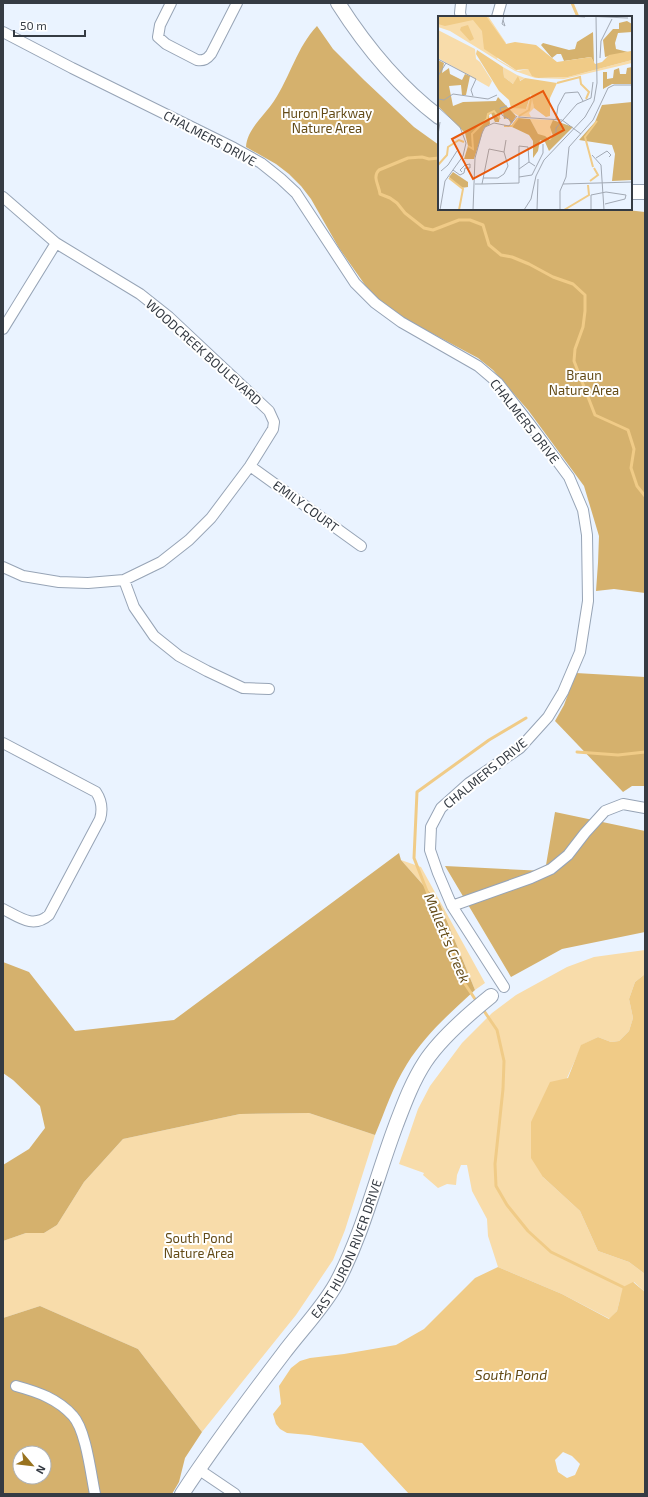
<svg xmlns="http://www.w3.org/2000/svg" width="648" height="1497" font-family="'Exo 2',sans-serif">
  <rect width="100%" height="100%" fill="#eaf3ff"/>
  <!-- green -->
  <path fill="#f8dcaa" d="M401 860 421 867 485 983 475 990 440 904Z
    M645 950V974L635 982 629 999 633 1018 629 1031 619 1041 611 1042 598 1037 582 1045 567 1078 543 1177 580 1211 598 1251 629 1262 645 1274V1292L634 1282 620 1299 617 1311 610 1319 562 1294 498 1267 488 1236 487 1219 472 1191 467 1165H461L457 1175 456 1185 447 1184 438 1188 423 1175 424 1173 399 1164 418 1109 430 1086 462 1043 492 1013 516 995 567 967 594 957Z
    M309 1113 375 1135 345 1230 333 1260 296 1315 202 1432 138 1349 40 1306 3 1318V1241L26 1233H44L57 1225 84 1182 123 1139 240 1114Z"/>
  <!-- forest -->
  <path fill="#d5b16d" fill-rule="evenodd" d="M317 26 333 49 364 80 414 127 439 145V209H618L645 212V593L614 589 596 591 598 563 599 536 584 486 528 410 493 370 478 358 407 320 389 308 370 292 339 248 311 199 301 186 289 174 276 164 246 147C247 129 265 115 274 101 290 77 297 47 317 26Z
    M576 673 645 677V786H632L623 792 555 721 564 705Z
    M555 812 645 831V932L562 949 511 977 445 866 545 871Z
    M399 853 401 860 440 904 475 990C450 1013 425 1035 407 1064 393 1086 385 1111 375 1135L309 1113 240 1114 123 1139 84 1182 57 1225 44 1233H26L3 1241V1165L29 1149 45 1128 40 1106 13 1080 3 1073V962L29 972 75 1031 174 1020Z
    M40 1306 138 1349 202 1432 185 1458 179 1482 172 1494H3V1318ZM20 1453H44V1477H20Z"/>
  <!-- water -->
  <path fill="#f0cb87" fill-rule="evenodd" d="M645 974V1274L629 1262 598 1251 580 1211 543 1177 531 1158V1122L550 1082 568 1078 581 1045 598 1037 611 1042 619 1041 629 1031 633 1018 629 999 635 982Z
    M498 1267 562 1294 609 1319 617 1311 623 1287 633 1282 645 1292V1494H409L362 1443 309 1435 287 1433 280 1429 276 1424 273 1414 281 1404 279 1386 291 1368 300 1361 310 1358 344 1354 396 1345 424 1329 475 1278ZM563 1452 572 1456 580 1464 575 1475 567 1478 558 1472 555 1460Z"/>
  <g fill="none" stroke-linecap="round" stroke-linejoin="round">
    <!-- stream -->
    <path stroke="#f0cb87" stroke-width="3" d="M572 3 578 17
      M439 158 429 159 422 157 408 158 379 170C372 177 379 185 380 194L390 198 397 203 405 213 424 228 433 230 459 220H470L483 225 489 245 501 255 512 257 529 264 553 277 573 284 585 295V311L583 327 575 349 574 361 595 415 628 430 634 449 631 468 637 486 645 496
      M577 752 618 755 645 752
      M477 1002 461 978 414 858 417 792 489 740 526 718
      M482 1008 497 1030 504 1061 503 1089 495 1164 496 1186 507 1205 528 1231 551 1252 623 1287"/>
    <!-- minor casing -->
    <g stroke="#97a4b6" stroke-width="12">
      <path id="minor" d="M171 3 160 25 158 37 166 44 197 60C204 61 207 59 211 54L237 3
        M461 3 460 13 461 17
        M497 17 501 3
        M3 32 72 68 234 148 261 163 281 179 296 193 355 283 375 303 401 322 478 366 498 383 529 423 569 477 583 510 587 535 588 601 580 652 563 692 548 717 520 748 469 783 441 808 431 827 430 850 438 873 452 906 504 987
        M3 197 56 243 140 294 169 317 269 411 274 422 273 429 250 466 211 518 189 540 161 562 124 580 88 583 59 582 23 576 3 567
        M3 329 56 243
        M250 466 361 546
        M124 580 134 607 154 636 179 656 207 671 243 688 269 689
        M3 743 96 792C102 801 103 809 100 819L49 915C33 929 19 917 3 909
        M452 906 531 878 551 869 568 855 585 833 605 811 623 804 645 808
        M16 1386C38 1392 58 1399 73 1416 86 1430 91 1475 95 1494
        M198 1469 235 1494"/>
    </g>
    <!-- secondary casing -->
    <g stroke="#97a4b6" stroke-width="16">
      <g id="secondary">
        <path d="M338 3C366 47 398 86 439 117"/>
        <path d="M631 192H645"/>
        <path id="s1" d="M182 1494C214 1445 248 1400 283 1354 300 1331 322 1309 336 1284 363 1234 376 1178 396 1125 404 1104 412 1082 425 1062 440 1039 470 1013 491 996"/>
      </g>
    </g>
    <!-- minor -->
    <use href="#minor" stroke="#fff" stroke-width="10"/>
    <!-- secondary -->
    <use href="#secondary" stroke="#fff" stroke-width="14"/>
  </g>
  <g text-anchor="middle" stroke-width="4" stroke-linejoin="round" paint-order="stroke">
    <!-- park labels -->
    <g font-size="13" fill="#644b17" stroke="#fff">
      <text x="327" y="118">Huron Parkway<tspan x="327" dy="15">Nature Area</tspan></text>
      <text x="584" y="380">Braun<tspan x="584" dy="15">Nature Area</tspan></text>
      <text x="199" y="1243">South Pond<tspan x="199" dy="15">Nature Area</tspan></text>
    </g>
    <!-- street labels -->
    <g font-size="13" fill="#353b43" stroke="#fff">
      <text transform="translate(210 138) rotate(28)" y="5">CHALMERS DRIVE</text>
      <text transform="translate(204 352) rotate(42)" y="5">WOODCREEK BOULEVARD</text>
      <text transform="translate(525 421) rotate(52)" y="5">CHALMERS DRIVE</text>
      <text transform="translate(306 506) rotate(36)" y="5">EMILY COURT</text>
      <text transform="translate(485 773) rotate(-39)" y="5">CHALMERS DRIVE</text>
      <text dy="5" stroke="none"><textPath href="#s1" startOffset="297">EAST HURON RIVER DRIVE</textPath></text>
    </g>
    <!-- water labels -->
    <g font-size="14" font-style="italic" fill="#634a16" stroke="#fff">
      <text transform="translate(447 938) rotate(67)" y="5">Mallett's Creek</text>
      <text x="511" y="1380">South Pond</text>
    </g>
  </g>
  <!-- overview -->
  <g transform="translate(438 16)">
    <rect width="194" height="194" fill="#eaf3ff"/>
    <path d="M0 0H50L68 27 59 43 80 55 90 53 100 62 130 61 194 44V47L126 63 97 62 77 55 12 15 0 11ZM0 14 37 33 38 43 42 46 54 65 51 71 0 42ZM65 51 79 59 87 62 75 68 66 61ZM94 78 96 92 91 97 93 101 81 100 74 96 70 91 88 93ZM92 103 115 104 113 124 100 119Z" fill="#f8dcaa"/>
    <path d="M189 5 194 8V16L180 17 177 27 178 33 190 36 167 41 165 24 175 13H181V7ZM155 16 156 47 153 41 126 45 123 38H119L114 42 103 29 105 27 131 34 137 33 139 26ZM0 44 6 47 4 57 11 52 12 58 24 64 27 58 32 60 28 79H24L23 69 11 70 15 90 25 86 58 85 60 81 78 100 73 108 70 102 66 103 65 97H62L61 106H57L53 97 51 99 52 108 46 112 36 143H26L30 130 27 117 0 90ZM194 51V68H174L165 73V56H169V63L175 62 176 54 181 52 182 58H188L189 52ZM194 86V164L174 165 177 138 174 129 141 124 157 106 164 89ZM80 102 92 103 100 118 107 120 112 124 115 120 112 111 115 104 135 111 111 135 107 126 102 124 100 135 95 142V125L91 119 74 111ZM15 156 30 166V171L23 172 11 161Z" fill="#d5b16d"/>
    <path d="M0 0H48L68 28 77 26 98 29 119 46 153 41 157 48 164 46 171 39 193 35 194 44 130 61 100 62 94 60 90 53 78 54 46 33 44 15 35 4 7 10 0 8ZM30 9 36 23 32 25 22 14 23 11ZM39 34 65 51 66 61 75 68 80 60 82 65 87 62 119 67 112 82V100L108 101 96 92 93 78 88 93 73 92 71 84 61 75 38 38Z" fill="#f0cb87"/>
    <path fill="none" stroke="#f0cb87" stroke-width="2" d="M119 67 142 61 143 68 151 76 148 83M81 100 91 94 93 83M66 110H74L80 102M30 130 35 133 34 118 49 103 50 98 56 95 62 103M0 149 9 139 10 131 21 124 26 126M155 151 147 121 159 105M11 162 25 173 21 194M152 165 160 159 156 152M126 194 151 179 150 169"/>
    <path fill="none" stroke="#a2a9b4" stroke-width="1" d="M132 0 147 1M145 0 190 2M65 4 67 10 64 8 66 0M162 42 163 25 174 3M0 43 38 63M0 60 8 47M35 80 33 74 38 63M0 83 6 84 15 78 50 83 59 79M69 90 62 92 64 99 75 106M0 91 22 111 28 127 25 140 7 165 2 194M80 101 124 104 143 118M118 103 120 90 127 77 140 76 145 85M118 117V112L139 88 153 82 155 66M0 119 2 106M66 136 68 124M154 139 163 149 166 194M158 142 169 135 173 139 171 141M81 153 91 146M15 154 22 159 26 157 27 152H32V148L27 149 22 154 24 156M3 155 10 149 19 135M81 161 94 159 105 137V128M37 168H44L51 133 66 136 70 150 66 158 60 162H45M44 168 81 167V130L90 131 91 146 97 150M125 168 194 166M35 194 37 142 44 117 47 111 56 107 71 110 79 100M86 194 93 183 98 160 106 144 147 101 156 85 159 67 158 0M99 194 100 163M122 194V175L128 161 131 131 155 104 170 72 176 69H194M153 194V179L168 176 188 179 187 183 167 188"/>
    <path fill="#e8590c" fill-opacity="0.15" stroke="#e8590c" stroke-width="2" d="M105 75 126 114 35 163 14 123Z"/>
    <rect width="194" height="194" fill="none" stroke="#353b43" stroke-width="2"/>
  </g>
  <!-- border -->
  <rect width="648" height="1497" fill="none" stroke="#353b43" stroke-width="8"/>
  <!-- north arrow -->
  <g transform="translate(32 1465) rotate(118)"><circle r="19" fill="#ffffff" stroke="#aeb1b4"/>
  <path d="M0-3L7 15L0 10L-7 15Z" fill="#99731f"/>
  <text y="-6" font-size="11" font-weight="bold" text-anchor="middle" fill="#353b43">N</text>
  </g>
  <!-- scale -->
  <path d="M14 30v6h71v-6" fill="none" stroke="#353b43" stroke-width="2"/>
  <text x="20" y="30" font-size="12" fill="#353b43" stroke="#ffffff" stroke-width="3" paint-order="stroke">50 m</text>
</svg>
